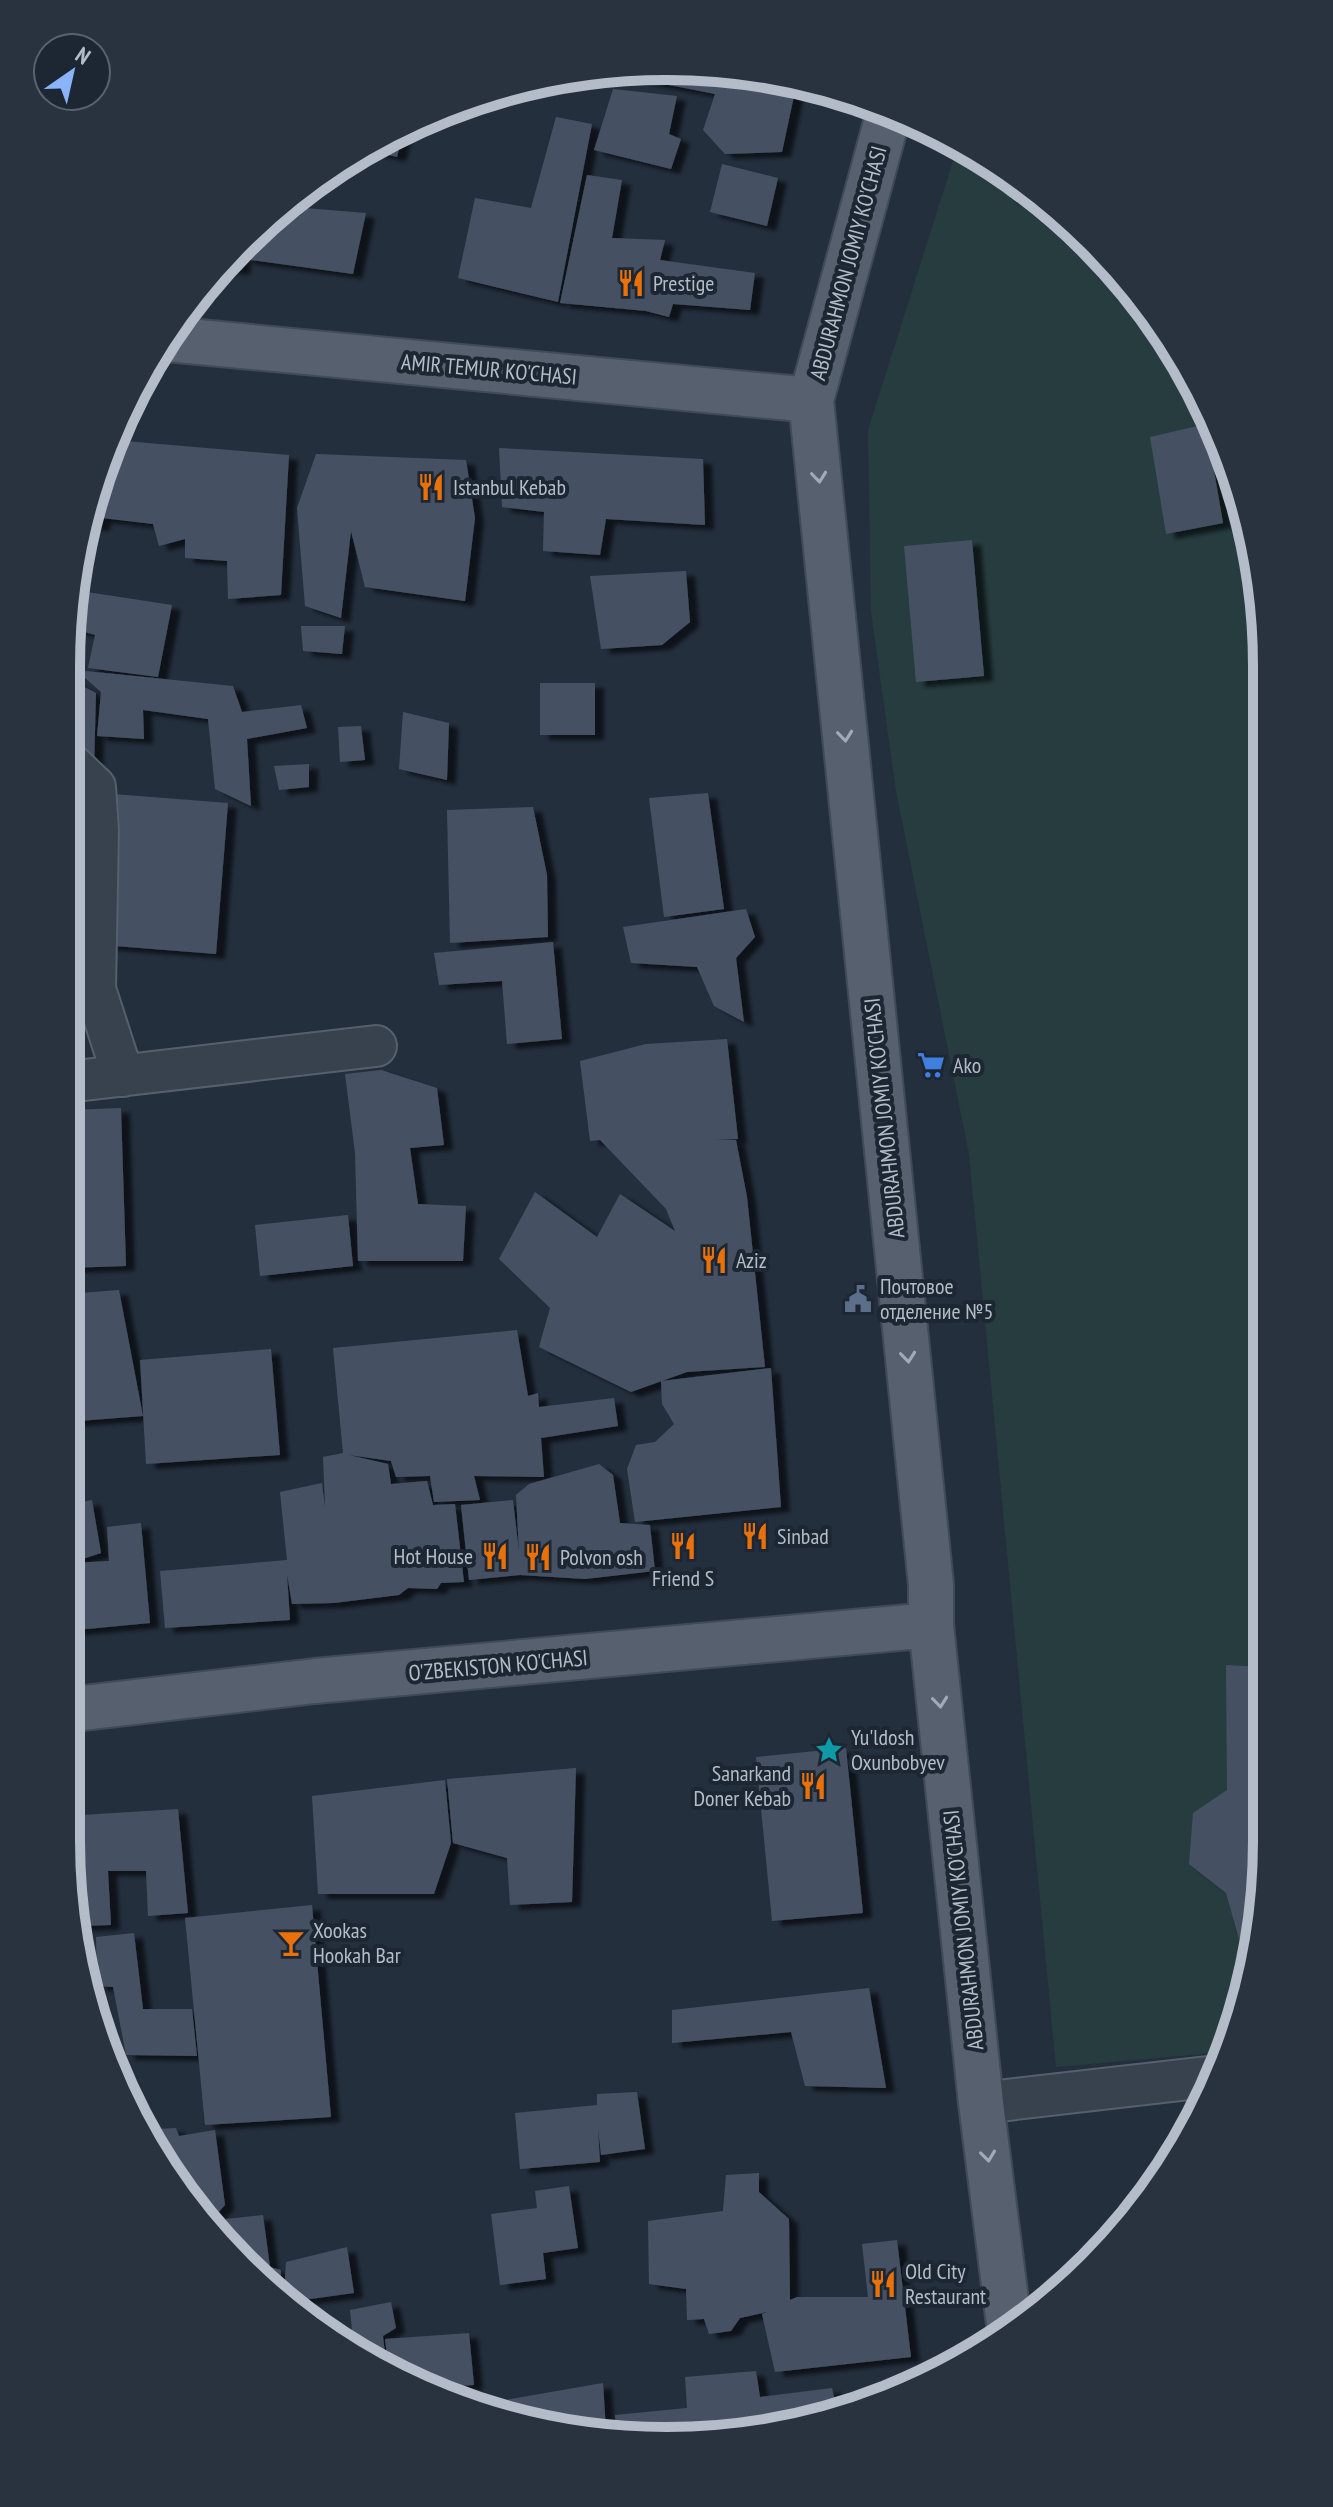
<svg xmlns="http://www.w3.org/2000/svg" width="1333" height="2507" font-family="'PT Sans Narrow',sans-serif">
  <defs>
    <filter id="shadow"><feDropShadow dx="9" dy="5" stdDeviation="2" flood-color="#0009"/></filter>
  </defs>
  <rect width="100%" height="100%" fill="#242f3e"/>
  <!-- green -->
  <path fill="#263c3f" d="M958 145 1063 215 1166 333 1221 437 1262 588 1266 1879 1246 1996 1225 2052 1056 2067 969 1154 896 791 871 612 868 430Z"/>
  <!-- building -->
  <path fill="#455162" filter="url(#shadow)" d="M706 67 797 82 782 152 725 154 703 130 715 94 618 75 619 70Z
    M613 89 677 96 669 134 681 139 671 169 594 150Z
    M556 117 592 124 558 302 458 278 475 198 531 208Z
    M404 129 397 157 363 149 367 146Z
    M722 164 778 178 767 226 710 212Z
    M587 175 622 180 612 238 665 240 660 260 755 273 750 310 673 304 669 317 646 311 560 303Z
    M1011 181 1052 208V209L1007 196Z
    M294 198 292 207 366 213 353 274 244 259 250 237 271 215Z
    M244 243 241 270 221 268Z
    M1206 424 1223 523 1166 534 1150 437Z
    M113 440 289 455 281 595 228 599 227 561 185 558V539L159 546 153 524 102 518 101 526 84 525Z
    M499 448 703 459 705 525 606 519 600 555 543 551 544 512 502 507Z
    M316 454 466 460 475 518 465 601 365 587 351 531 341 618 305 606 297 508Z
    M972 540 984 676 916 682 904 546Z
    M686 571 690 622 662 645 601 649 590 576Z
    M74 590 172 605 158 677 88 668 95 635 67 627Z
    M301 626H345L342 654 303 651Z
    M76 670 233 686 242 712 301 705 307 728 247 739 251 806 215 789 208 719 143 710 144 739 97 736 101 692Z
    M67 678 96 693 94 770 67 764Z
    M540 683H595V735H540Z
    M403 712 449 723 447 780 399 769Z
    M361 726 365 760 340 762 338 727Z
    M309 764V787L279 790 274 766Z
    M708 793 724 909 664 917 649 798Z
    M113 794 228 803 216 954 102 945Z
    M533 807 547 875 548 937 450 943 447 810Z
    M746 909 755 937 736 958 744 1022 714 1006 697 967 631 963 623 927Z
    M553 942 562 1039 507 1044 502 981 439 985 434 953Z
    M727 1039 738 1139 715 1140H736L747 1197 765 1367 687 1372 631 1392 539 1347 550 1308 499 1259 535 1192 597 1237 620 1194 675 1231 666 1209 600 1140 590 1141 580 1061 646 1044Z
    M381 1070 437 1088 444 1145 410 1148 418 1204 466 1206 463 1261H358L355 1153 345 1074Z
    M121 1108 126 1266 67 1268V1110Z
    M348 1215 353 1266 260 1276 255 1225Z
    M119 1290 143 1416 66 1422 67 1294Z
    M517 1330 528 1396 538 1393 539 1407 614 1398 618 1426 541 1438 544 1477 474 1476 480 1500 434 1502 430 1476 396 1477 391 1461 349 1455 388 1464 391 1484 427 1481 433 1505 455 1504 464 1582 441 1583 437 1589 408 1588 399 1595 334 1603 292 1604 287 1574 290 1620 165 1628 160 1571 287 1560 280 1492 322 1483 325 1507 323 1457 343 1453 333 1348Z
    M271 1349 280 1455 146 1464 140 1360Z
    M771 1368 781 1507 635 1522 627 1469 636 1445 655 1442 674 1424 662 1404 661 1381Z
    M599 1464 613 1475 620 1523 650 1525 655 1571 585 1579 520 1575 469 1580 461 1505 513 1500 519 1552 516 1495 529 1484Z
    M92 1500 101 1553 70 1563 109 1561 107 1527 141 1523 150 1623 66 1631V1505Z
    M1226 1665 1265 1667 1266 1879 1256 1940 1240 1942 1226 1893 1189 1864 1193 1813 1227 1790Z
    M846 1748 863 1913 772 1921 756 1757Z
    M576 1768 572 1902 510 1905 507 1858 453 1843 447 1779Z
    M445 1780 451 1843 434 1894H318L312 1796Z
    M178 1809 188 1913 148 1916 146 1871H108L111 1925 80 1926 66 1841V1816Z
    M312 1905 331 2117 205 2125 185 1918Z
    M134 1933 143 2009H192L197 2056 126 2055 113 1987 97 1986 96 1937Z
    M869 1988 886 2088 805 2086 791 2032 672 2043V2010Z
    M637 2092 645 2149 601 2155 598 2128 600 2162 520 2169 515 2113 597 2105V2094Z
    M176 2128 179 2136 215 2130 225 2205 214 2217 217 2232 190 2206 171 2171H175V2151H164V2158L153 2137 156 2129Z
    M759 2173V2192L789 2219 790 2300 797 2297H868L862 2244 897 2240 911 2357 775 2372 762 2314 767 2312 740 2318 731 2331 709 2334 704 2319 687 2320 686 2289 649 2284 648 2221 723 2211 726 2175Z
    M569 2186 578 2248 543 2253 546 2279 500 2285 491 2214 537 2208 535 2191Z
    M263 2215 270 2267 281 2270 280 2290 228 2242 226 2219Z
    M347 2247 354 2293 303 2300 304 2312 284 2294 286 2262Z
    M391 2302 396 2328 383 2336 386 2364 354 2350 350 2310Z
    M469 2333 474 2385 438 2387 388 2365 385 2339Z
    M756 2371 760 2397 832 2388 834 2397 899 2392 821 2421 706 2440 617 2431 615 2415 687 2408 685 2377Z
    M603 2383 606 2430 508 2419 505 2400Z"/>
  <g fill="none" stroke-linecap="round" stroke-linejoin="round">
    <!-- minor casing -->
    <g stroke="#565f6c" stroke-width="44">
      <path id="minor" d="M67 765 74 767 95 787 98 831 95 989 123 1076
        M67 1082 376 1046
        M981 2103 1216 2076"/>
    </g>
    <!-- major casing -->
    <g stroke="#414a57" stroke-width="48">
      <path id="major" d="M889 112 811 400 931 1585V1625L981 2103 1009 2324
        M167 339 811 400
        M66 1710 315 1681 931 1625"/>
    </g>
    <!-- minor -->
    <use href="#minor" stroke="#38414e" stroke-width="40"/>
    <!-- major -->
    <use href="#major" stroke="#56606e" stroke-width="44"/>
  </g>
  <!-- one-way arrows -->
  <defs><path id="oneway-chevron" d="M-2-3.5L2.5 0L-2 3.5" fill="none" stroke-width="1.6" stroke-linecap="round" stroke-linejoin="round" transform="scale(2)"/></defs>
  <g stroke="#a1aab7">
    <use href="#oneway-chevron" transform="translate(819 477) rotate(84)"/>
    <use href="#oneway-chevron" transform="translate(845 736) rotate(84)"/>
    <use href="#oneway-chevron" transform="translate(908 1357) rotate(84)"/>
    <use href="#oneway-chevron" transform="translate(940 1702) rotate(84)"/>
    <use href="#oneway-chevron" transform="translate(988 2156) rotate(83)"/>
  </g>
  <!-- icons -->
  <defs>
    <g id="restaurant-bare" transform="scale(2.16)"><path d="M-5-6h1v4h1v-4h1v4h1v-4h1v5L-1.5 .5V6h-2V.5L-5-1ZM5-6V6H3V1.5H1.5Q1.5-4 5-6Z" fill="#e8710a" stroke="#1d2633" stroke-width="2.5" paint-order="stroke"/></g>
    <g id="supermarket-bare" transform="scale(2.16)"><path d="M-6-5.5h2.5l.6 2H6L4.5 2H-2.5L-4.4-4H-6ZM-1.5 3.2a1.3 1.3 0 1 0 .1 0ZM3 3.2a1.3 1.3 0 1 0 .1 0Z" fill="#3f7fe0" stroke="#1d2633" stroke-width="2.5" paint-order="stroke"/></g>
    <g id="civic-bare" transform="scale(2.16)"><path d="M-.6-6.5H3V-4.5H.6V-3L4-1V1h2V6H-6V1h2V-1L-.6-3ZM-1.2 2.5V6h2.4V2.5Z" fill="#5c6f8a" stroke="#1d2633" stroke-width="2.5" paint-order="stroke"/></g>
    <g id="sight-bare" transform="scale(2.16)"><path d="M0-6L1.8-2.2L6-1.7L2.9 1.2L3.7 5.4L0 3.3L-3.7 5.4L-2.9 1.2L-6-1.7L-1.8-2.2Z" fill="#0f9aa8" stroke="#1d2633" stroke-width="2.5" paint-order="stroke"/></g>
    <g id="bar-bare" transform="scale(2.16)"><path d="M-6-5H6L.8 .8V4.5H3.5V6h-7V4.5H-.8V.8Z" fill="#e8710a" stroke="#1d2633" stroke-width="2.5" paint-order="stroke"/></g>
  </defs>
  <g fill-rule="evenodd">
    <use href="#restaurant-bare" x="631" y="283"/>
    <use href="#restaurant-bare" x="431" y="487"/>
    <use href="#supermarket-bare" x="931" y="1065"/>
    <use href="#restaurant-bare" x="714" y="1260"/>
    <use href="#civic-bare" x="858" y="1299"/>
    <use href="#restaurant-bare" x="755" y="1536"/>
    <use href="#restaurant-bare" x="683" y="1546"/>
    <use href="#restaurant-bare" x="495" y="1556"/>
    <use href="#restaurant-bare" x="538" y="1557"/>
    <use href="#sight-bare" x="829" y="1750"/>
    <use href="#restaurant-bare" x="813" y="1786"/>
    <use href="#bar-bare" x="291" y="1943"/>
    <use href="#restaurant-bare" x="883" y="2284"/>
  </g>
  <g text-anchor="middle" stroke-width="8" stroke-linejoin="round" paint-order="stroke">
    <!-- street labels -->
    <g font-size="22" fill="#b4bcc9" stroke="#1d2633">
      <text transform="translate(848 263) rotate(-75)" y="8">ABDURAHMON JOMIY KO'CHASI</text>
      <text transform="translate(489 369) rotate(5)" y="8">AMIR TEMUR KO'CHASI</text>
      <text transform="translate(884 1118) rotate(-96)" y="8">ABDURAHMON JOMIY KO'CHASI</text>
      <text transform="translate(498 1665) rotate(-5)" y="8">O'ZBEKISTON KO'CHASI</text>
      <text transform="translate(963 1930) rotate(-96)" y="8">ABDURAHMON JOMIY KO'CHASI</text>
    </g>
    <!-- poi labels -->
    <g font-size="22" fill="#b4bcc9" stroke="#1d2633" text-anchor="start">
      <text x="653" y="291">Prestige</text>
      <text x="453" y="495">Istanbul Kebab</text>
      <text x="953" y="1073">Ako</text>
      <text x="736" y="1268">Aziz</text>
      <text x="880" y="1294">Почтовое<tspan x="880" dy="25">отделение №5</tspan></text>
      <text x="777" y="1544">Sinbad</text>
      <text x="473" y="1564" text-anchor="end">Hot House</text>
      <text x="560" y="1565">Polvon osh</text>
      <text x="683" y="1586" text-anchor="middle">Friend S</text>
      <text x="851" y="1745">Yu'ldosh<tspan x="851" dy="25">Oxunbobyev</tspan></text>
      <text x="791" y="1781" text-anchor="end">Sanarkand<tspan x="791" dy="25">Doner Kebab</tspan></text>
      <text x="313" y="1938">Xookas<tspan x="313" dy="25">Hookah Bar</tspan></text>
      <text x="905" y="2279">Old City<tspan x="905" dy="25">Restaurant</tspan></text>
    </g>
  </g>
  <!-- crop -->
  <path d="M0 0H1333V2507H0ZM666 80H667A586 586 0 0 1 1253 666V1841A586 586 0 0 1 667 2427H666A586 586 0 0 1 80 1841V666A586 586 0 0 1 666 80Z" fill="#29323f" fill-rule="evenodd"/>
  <path fill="none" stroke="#b4bcc9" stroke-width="10" d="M666 80H667A586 586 0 0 1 1253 666V1841A586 586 0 0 1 667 2427H666A586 586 0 0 1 80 1841V666A586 586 0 0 1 666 80Z"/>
  <!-- north arrow -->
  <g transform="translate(72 72) rotate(34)"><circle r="38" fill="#1d2633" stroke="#59626f" stroke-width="2"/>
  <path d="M0-6L14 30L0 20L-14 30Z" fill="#8ab4f8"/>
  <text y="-12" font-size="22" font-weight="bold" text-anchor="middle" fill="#b4bcc9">N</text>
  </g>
</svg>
